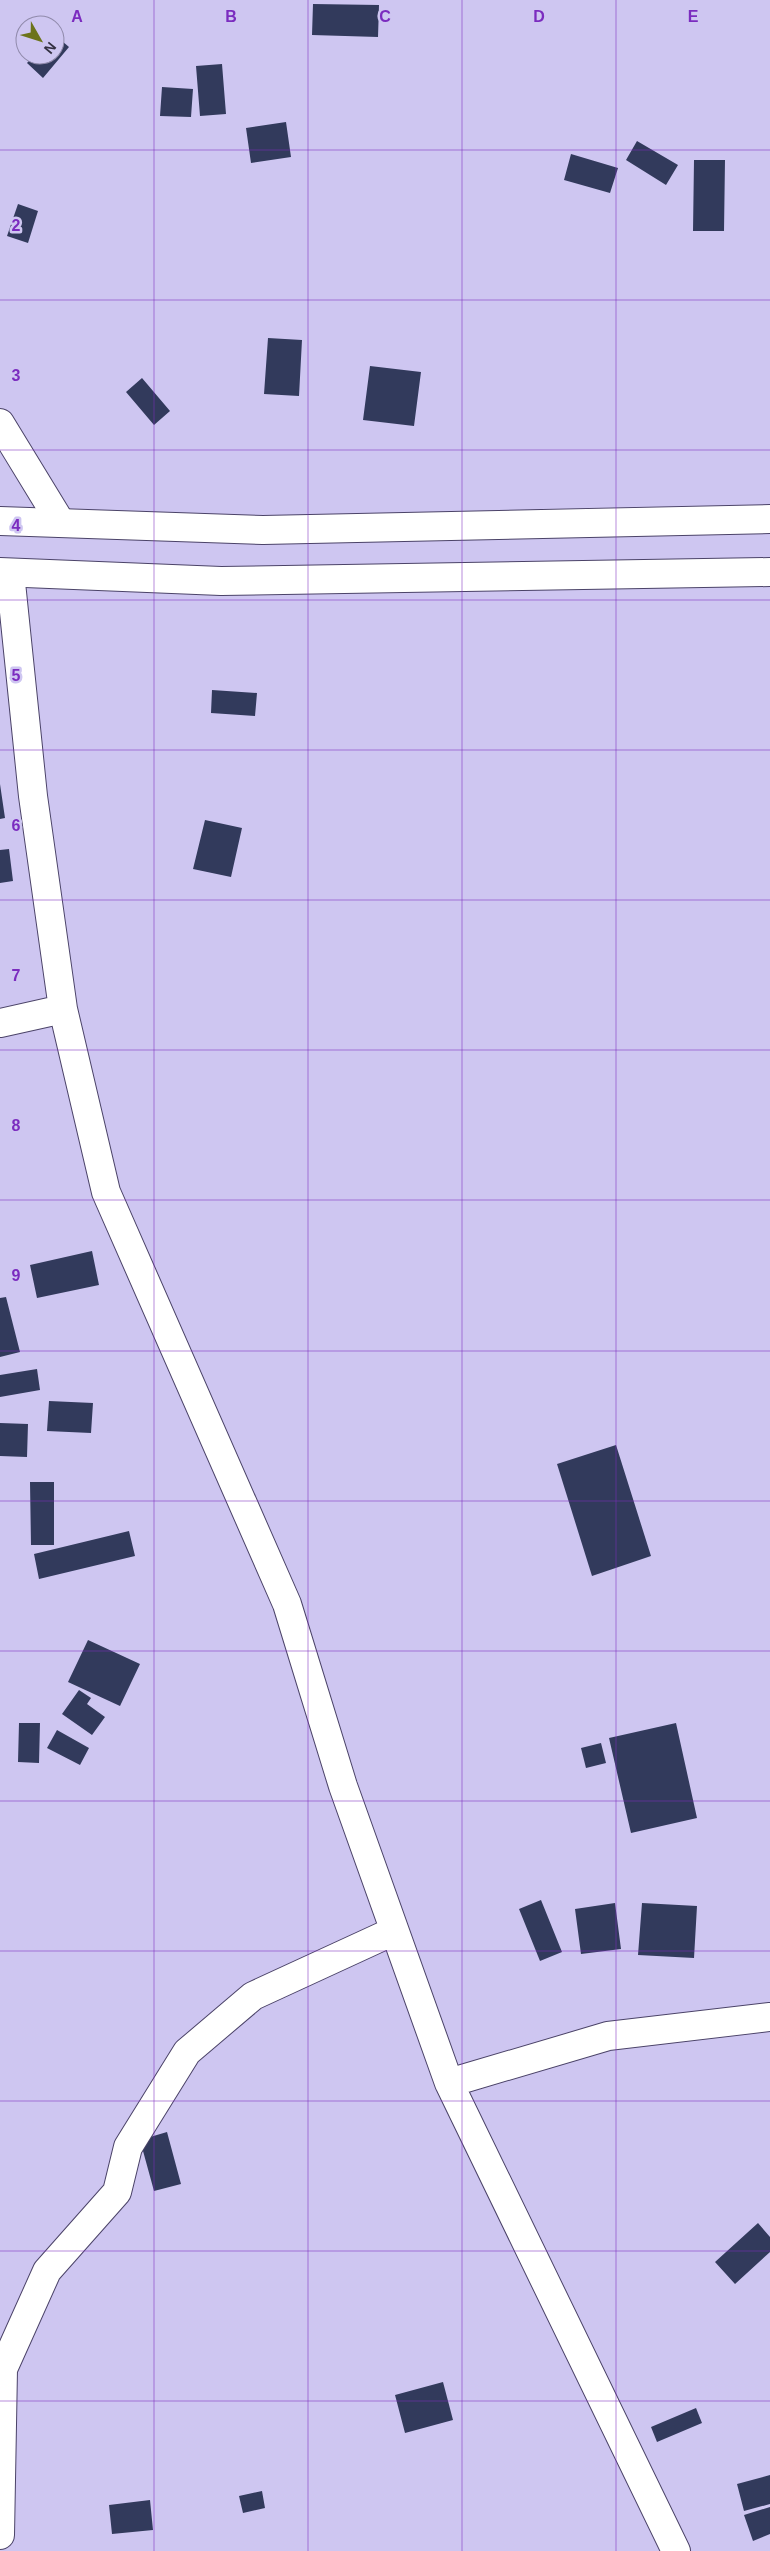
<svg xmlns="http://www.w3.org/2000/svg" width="770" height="2551" font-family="Arial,sans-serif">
  <rect width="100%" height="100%" fill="#cec6f1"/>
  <!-- building -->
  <path fill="#323a5c" d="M313 4 379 5 378 37 312 35Z
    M55 35 69 47 43 78 27 63 34 55H55Z
    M222 64 226 114 200 116 196 66Z
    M162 87 193 89 191 117 160 116Z
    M286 122 291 157 251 163 246 128Z
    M637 141 678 165 666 185 626 160Z
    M571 154 618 168 610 193 564 180Z
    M694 160H725L724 231H693Z
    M18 204 38 211 28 243 7 236Z
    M268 338 302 340 299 396 264 394Z
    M370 366 421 372 414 426 363 420Z
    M142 378 170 411 154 425 126 392Z
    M212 690 257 693 255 716 211 713Z
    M0 784 5 818 0 819Z
    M205 820 242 828 231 877 193 869Z
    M9 849 13 881 0 883V850Z
    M92 1251 99 1285 37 1298 30 1265Z
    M6 1297 20 1352 0 1357V1298Z
    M37 1369 40 1390 0 1397V1375Z
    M49 1401 93 1403 91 1433 47 1431Z
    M0 1423 28 1424 27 1457 0 1456Z
    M616 1445 651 1556 592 1576 557 1464Z
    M30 1482H54V1545H31Z
    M129 1531 135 1556 39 1579 34 1554Z
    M88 1640 140 1664 120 1706 68 1682Z
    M79 1690 91 1698 87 1704 105 1717 92 1735 62 1714Z
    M19 1723H40L39 1763 18 1762Z
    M676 1723 697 1818 631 1833 609 1738Z
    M57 1730 89 1748 80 1765 47 1748Z
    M601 1743 606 1763 586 1768 581 1748Z
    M541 1900 562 1952 540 1961 519 1909Z
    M615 1903 621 1949 581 1954 575 1909Z
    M642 1903 697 1906 694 1958 638 1955Z
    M167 2132 181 2184 154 2191 140 2140Z
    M758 2223 770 2237V2252L735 2284 715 2262Z
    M443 2382 453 2420 405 2433 395 2395Z
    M696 2408 702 2423 657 2442 651 2427Z
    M770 2475V2504L744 2511 737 2484Z
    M262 2491 265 2508 243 2513 239 2496Z
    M150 2500 153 2530 112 2534 109 2505Z
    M770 2507V2534L753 2541 744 2515Z"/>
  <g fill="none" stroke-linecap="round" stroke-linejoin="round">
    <!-- street casing -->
    <g stroke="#4b4368" stroke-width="30">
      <path id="street" d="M0 423 61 523
        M10 573 33 796 63 1009 106 1192 287 1604 343 1786 449 2083 676 2551
        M0 1023 63 1009
        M449 2083 608 2036 770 2017
        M0 2535 3 2369 47 2271 117 2192 128 2147 187 2052 253 1996 394 1931"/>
    </g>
    <!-- primary casing -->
    <g stroke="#4b4368" stroke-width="30">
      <path id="primary" d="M0 521 263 530 770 519
        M0 572 221 581 770 572"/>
    </g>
    <!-- street -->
    <use href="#street" stroke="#fff" stroke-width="28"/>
    <!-- primary -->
    <use href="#primary" stroke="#fff" stroke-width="28"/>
  </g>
  <!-- grid -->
  <path fill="none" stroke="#7b2cbf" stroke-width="1" stroke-opacity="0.55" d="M154 0V2551M308 0V2551M462 0V2551M616 0V2551M0 150H770M0 300H770M0 450H770M0 600H770M0 750H770M0 900H770M0 1050H770M0 1200H770M0 1351H770M0 1501H770M0 1651H770M0 1801H770M0 1951H770M0 2101H770M0 2251H770M0 2401H770"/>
  <g font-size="16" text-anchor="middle" font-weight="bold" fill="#7b2cbf" stroke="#cec6f1" stroke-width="5" stroke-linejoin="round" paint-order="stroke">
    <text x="77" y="22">A</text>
    <text x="231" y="22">B</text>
    <text x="385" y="22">C</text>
    <text x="539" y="22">D</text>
    <text x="693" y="22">E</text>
    <text x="16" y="231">2</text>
    <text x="16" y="381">3</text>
    <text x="16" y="531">4</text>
    <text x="16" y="681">5</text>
    <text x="16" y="831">6</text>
    <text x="16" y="981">7</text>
    <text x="16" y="1131">8</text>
    <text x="16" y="1281">9</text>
  </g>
  <!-- north arrow -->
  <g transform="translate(40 40) rotate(129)"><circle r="24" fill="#cec6f1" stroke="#908aab"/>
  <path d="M0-4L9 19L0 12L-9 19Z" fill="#6c731b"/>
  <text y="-8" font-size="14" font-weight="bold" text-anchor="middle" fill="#333041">N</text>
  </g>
</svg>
